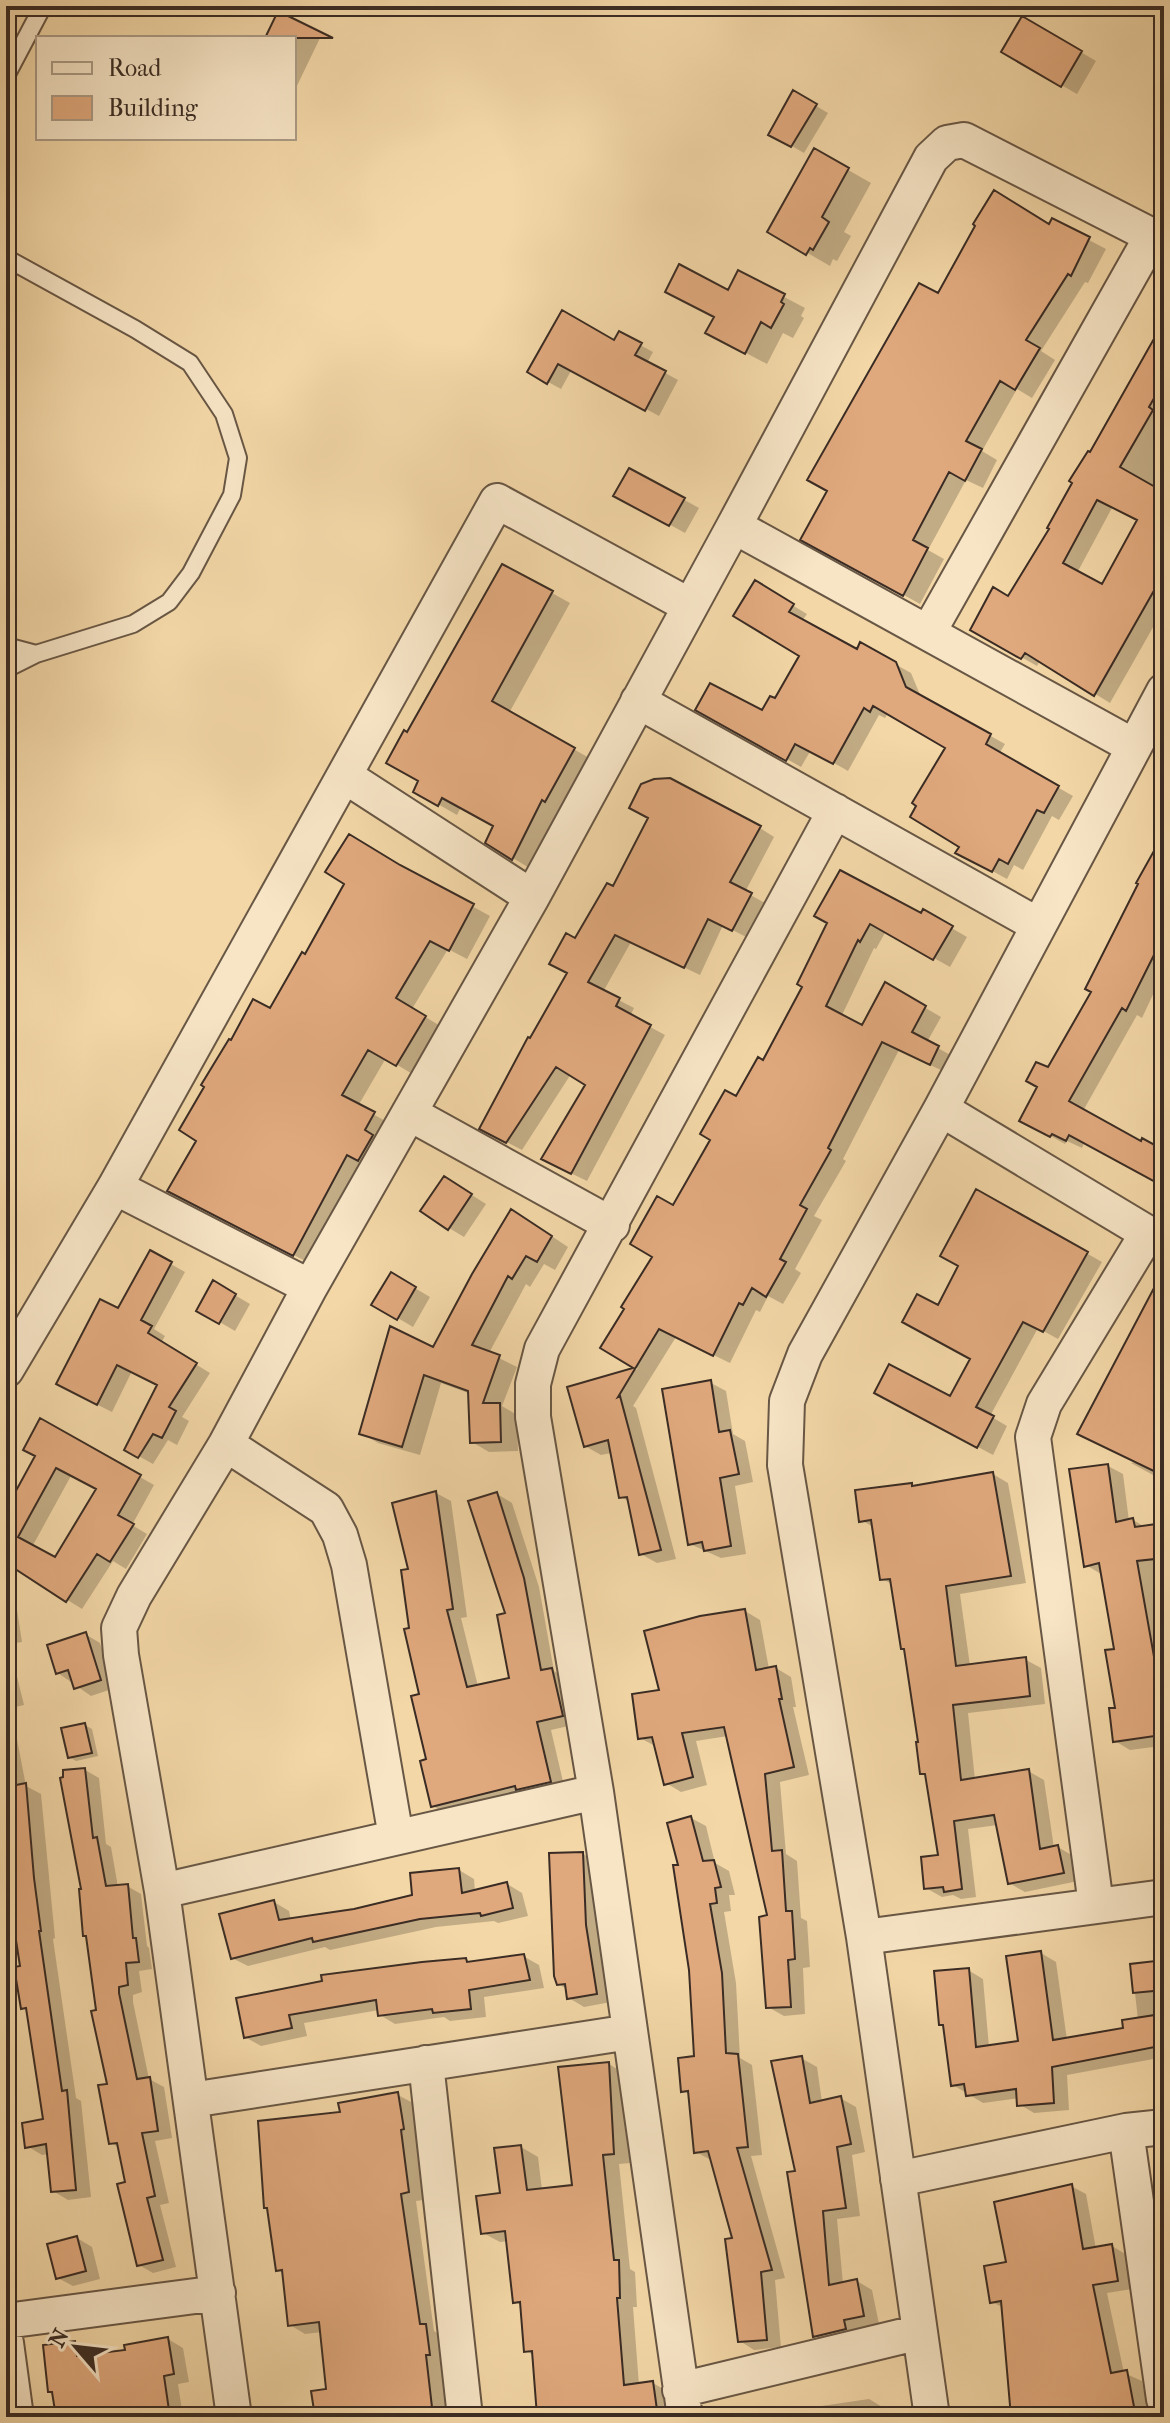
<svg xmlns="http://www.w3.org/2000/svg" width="1170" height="2423" font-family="'IM FELL French Canon',serif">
  <rect width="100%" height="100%" fill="#f3d7a7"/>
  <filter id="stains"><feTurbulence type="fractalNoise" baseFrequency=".0025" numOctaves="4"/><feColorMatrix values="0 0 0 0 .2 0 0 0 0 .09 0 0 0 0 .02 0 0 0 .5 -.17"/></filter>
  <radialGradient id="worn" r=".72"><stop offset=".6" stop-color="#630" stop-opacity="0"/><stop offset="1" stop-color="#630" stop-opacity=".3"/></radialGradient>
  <!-- shadow -->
  <path fill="#0003" fill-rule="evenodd" d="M1023 18 1096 61 1077 94 1004 52Z
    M321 36 294 92V38H267Z
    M794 93 828 113 804 153 771 134Z
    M815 151 871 183 844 232 851 236 837 261 833 259 830 266 770 231Z
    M1053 221 1106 249 1088 283 1085 282 1041 351 1055 360 1032 398 1017 389 982 451 997 460 983 488 966 480 928 550 944 559 920 604 803 539 939 296 1050 226Z
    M739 273 805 308 801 316 804 318 793 338 783 333 767 364 729 344V292Z
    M1164 324V608L1110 703 1040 660 1037 666 972 629 1009 598 1052 529ZM1113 506 1139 520 1103 587 1077 573Z
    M620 334 653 352 647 363 678 380 659 416 572 369 561 389 530 372 615 342Z
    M630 470 699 508 685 533 616 495Z
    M756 583 807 614 802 621 857 652 861 645 911 673 921 697 1005 744 999 754 1073 796 1059 820 1052 816 1023 870 1014 865 1007 879 972 860 962 846 948 747 888 713 885 718 879 715 848 771 811 750 801 767 698 709 763 713 776 701 801 655Z
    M552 593 570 603 509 713 593 760 531 869 487 842 496 826 461 807 457 815 415 791 421 781 408 734Z
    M760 828 774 837 745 892 765 903 748 938 723 925 700 975 631 942 603 992 634 1008 630 1016 665 1035 587 1181 558 1167 587 1084 571 1074 522 1150 497 1137 569 973 576 941 614 889Z
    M1164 848V971L1142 1018 1137 1015 1083 1111 1164 1153V1184L1085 1141 1082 1148 1067 1141 1065 1144 1022 1120 1094 991Z
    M408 871 490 916 467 959 448 949 412 1009 442 1027 414 1075 386 1058 358 1106 391 1124 311 1264 187 1200 271 1011 306 957Z
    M924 912 967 937 950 967 886 931 876 949 874 948 842 1015 863 1028 886 985 941 1017 927 1042 954 1057 947 1073 899 1050 843 1159 846 1161 814 1216 822 1220 795 1269 801 1273 783 1304 768 1296 760 1312 756 1310 730 1363 676 1337 633 1406 636 1408 676 1559 657 1563 641 1554 630 1502 621 1497 611 1453 601 1455 585 1446 570 1388 638 1369 603 1347 655 1256 674 1208 737 1099 764 1063 804 986 829 923 921 916Z
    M459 1187 486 1204 464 1237 449 1228Z
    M976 1191 1102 1262 1058 1339 1038 1328 990 1416 1007 1426 993 1455 891 1400 951 1399 973 1359 938 1307 961 1266Z
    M529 1221 568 1247 555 1270 544 1264 530 1287 526 1284 489 1353 517 1367 502 1406 517 1415 518 1451 489 1452 472 1442 471 1394 441 1383 420 1455 378 1443 361 1433 434 1349Z
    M151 1253 185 1272 154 1329 165 1336 161 1343 210 1373 182 1417 189 1421 177 1445 168 1440 153 1464 126 1449 159 1385 132 1371 112 1412 72 1392Z
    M391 1274 430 1297 413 1327 374 1304Z
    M214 1283 250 1304 235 1331 199 1310Z
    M1164 1298V1481L1131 1463 1137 1462Z
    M711 1383 726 1391 733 1434 745 1441 753 1482 735 1486 746 1554 721 1558 690 1544Z
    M41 1421 154 1485 132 1525 147 1534 126 1569 113 1561 82 1609 10 1564 22 1642 9 1644 24 1705 11 1708 26 1786 41 1794 55 1938 53 1939 76 2098 81 2101 91 2197 68 2200 53 2191 49 2154 42 2155 27 2146 45 2121 29 2011 22 2007V1968L6 1854V1513L37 1456ZM72 1474 98 1489 56 1560 32 1547Z
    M1108 1466 1123 1474 1129 1521 1133 1520 1145 1527 1164 1525V1812L1162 1799 1157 1796 1153 1747 1130 1750 1115 1741 1116 1650 1101 1574 1086 1565Z
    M993 1474 1008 1483 1026 1583 960 1594 970 1666 1026 1660 1041 1668 1045 1704 968 1713 975 1780 1028 1771 1044 1780 1054 1848 1058 1847 1073 1856 1078 1881 1025 1892 1009 1883 998 1825 968 1829 976 1897 961 1899 953 1895 942 1897 926 1888 940 1856 927 1776 922 1773 921 1743 894 1585 882 1579 875 1528 861 1520 911 1485 916 1488Z
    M436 1493 451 1501 467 1617 461 1618 478 1686 511 1679 497 1494 512 1503 539 1587 554 1671 567 1679 577 1724 551 1730 565 1790 447 1815 433 1806 421 1695 411 1629V1570Z
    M745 1611 760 1620 769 1669 776 1668 791 1677 796 1707H793L809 1775 780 1782 786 1854 797 1861 801 1918 807 1921 810 1967 803 1968 805 2014 784 2016 768 2007 769 1917 728 1736 696 1741 707 1785 681 1792 666 1783 657 1747 640 1738 662 1692Z
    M85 1634 100 1643 115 1688 91 1696 58 1673Z
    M85 1725 92 1729 98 1756 76 1761 69 1757Z
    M85 1770 99 1778 106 1844 111 1847 118 1887 127 1886 141 1894 147 1946 149 1948 152 1969 139 1971 142 1992 133 1995V2002L149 2079 164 2087 172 2138 155 2141 169 2203 160 2205 176 2267 153 2273 139 2265 120 2148 111 2143 109 2086 83 1890Z
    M691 1818 706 1826 715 1863 729 1871 735 1895H729L731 1911 724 1912 736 1983 740 2058 752 2065 762 2155 751 2156 785 2278 775 2280 781 2347 754 2350 740 2341 734 2239 711 2160 696 2152 690 2095 683 2090 696 2058 691 1970 680 1866Z
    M583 1854 598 1863 611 2002 584 2007 569 1998 567 1989 558 1984Z
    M459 1870 474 1879 475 1892 507 1884 522 1893 528 1916 498 1923 494 1921 436 1927 330 1950 325 1947 248 1966 232 1958 274 1902 289 1911 291 1920 355 1911 414 1896Z
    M1041 1953 1056 1962 1067 2040 1125 2030 1138 2020 1132 1966 1164 1962V2057L1067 2075 1069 2110 1034 2113 1019 2104V2098L983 2103 953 2085 945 2027 941 2024 968 1970 983 1979 989 2047 1020 2043Z
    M523 1956 539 1965 544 1988 484 1997 486 2017 450 2021 444 2017 395 2024 380 2015 379 2010 304 2023 307 2036 261 2046 245 2037 238 2000 466 1960 471 1963Z
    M801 2058 817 2067 822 2102 840 2098 856 2107 865 2152 852 2155 860 2216 837 2219 843 2284 857 2281 872 2290 879 2324 858 2328 860 2337 830 2344 815 2336 797 2173Z
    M609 2064 625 2074 630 2163 619 2164 630 2269 635 2272 637 2307H633L639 2385 653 2383 670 2393 673 2417H539L535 2356 526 2351 523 2306 515 2302 509 2241 500 2242 483 2233 502 2195 521 2147 538 2157 542 2190 574 2186Z
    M398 2095 413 2103 419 2137 416 2138 423 2200 416 2201 434 2331 440 2335 445 2363H441L447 2417H317L314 2393 328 2390 322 2332 305 2334 290 2325 284 2274 278 2270 342 2114Z
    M1071 2186 1086 2194 1096 2249 1112 2246 1127 2255 1132 2289 1107 2293 1124 2373 1142 2381 1149 2417H1013L1004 2308 992 2302 1009 2264Z
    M77 2238 92 2247 100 2279 73 2286 58 2278Z
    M168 2339 183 2348 189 2382 178 2384 183 2417H58L54 2393 50 2391 75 2343 90 2352 91 2356 128 2352Z
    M869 2399 884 2408 885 2417H760V2415Z"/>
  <!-- building -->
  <path fill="#e0a97d" stroke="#3a2c24" stroke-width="2" fill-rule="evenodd" d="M278 11 333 38H265Z
    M1022 16 1082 51 1061 87 1001 52Z
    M793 90 817 104 791 147 768 135Z
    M814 148 849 168 822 217 829 222 813 250 810 248 806 255 767 232Z
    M994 190 1049 224 1052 218 1090 237 1071 276 1068 274 1026 340 1040 348 1015 390 1000 381 966 441 982 449 965 481 949 472 913 540 928 548 903 596 800 540 827 491 807 480 919 283 938 293 975 226 973 224Z
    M679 264 728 290 738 270 785 294 781 302 784 304 771 328 761 322 745 354 705 333 714 317 665 292Z
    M562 310 614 340 619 331 642 343 635 355 666 371 645 411 558 364 547 384 527 372Z
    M1164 321V381L1149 407 1153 410 1120 467 1164 492V573L1094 696 1025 653 1021 659 970 630 993 587 1008 596 1049 529 1047 528 1072 483 1069 481 1088 451 1090 452ZM1097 500 1137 520 1102 584 1063 563Z
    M629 468 685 498 669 526 613 496Z
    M502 564 553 591 492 701 575 748 545 802 542 800 512 860 485 843 493 826 442 798 438 806 413 792 418 781 386 763 404 730 407 732Z
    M755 580 794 604 789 612 857 649 860 642 896 662 906 687 991 734 986 744 1059 786 1044 813 1037 810 1008 864 999 859 992 872 955 853 959 847 910 817 916 806 912 803 945 748 873 706 870 712 864 708 833 764 795 744 786 761 695 710 710 683 762 710 770 696 775 698 799 656 733 616Z
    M670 778 761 826 730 882 752 893 732 931 708 919 684 968 615 935 588 982 620 998 616 1006 651 1025 571 1174 541 1159 585 1085 556 1067 506 1143 479 1129 528 1037 530 1038 567 973 549 964 566 933 575 938 607 883 613 886 648 818 629 808 641 784 654 779Z
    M1164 833V935L1126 1011 1122 1008 1069 1101 1141 1141 1142 1138 1164 1150V1170L1157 1183 1069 1135 1066 1141 1052 1134 1050 1137 1019 1121 1037 1087 1026 1081 1036 1062 1048 1067 1091 992 1085 989 1138 884 1136 883Z
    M349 834 400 865 474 904 449 951 430 941 396 998 426 1016 396 1066 368 1050 342 1095 375 1112 365 1130 373 1135 358 1161 347 1155 293 1256 167 1191 196 1141 179 1130 204 1087 201 1085 229 1039 231 1040 253 999 270 1008 302 952 305 954 344 884 325 872Z
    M840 870 921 913 923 909 953 926 933 960 870 924 860 942 858 940 826 1006 862 1025 885 982 926 1006 912 1032 939 1046 930 1065 882 1042 828 1148 831 1150 800 1205 807 1209 780 1259 786 1262 766 1297 752 1288 743 1305 739 1303 713 1356 659 1329 618 1397 620 1396 661 1550 639 1555 627 1497 619 1498 608 1440 584 1447 567 1387 633 1368 600 1348 624 1309 621 1307 652 1257 630 1244 657 1196 673 1205 710 1140 700 1134 725 1090 736 1096 758 1057 763 1060 802 987 797 984 827 923 814 916Z
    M444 1176 472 1194 448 1230 420 1211Z
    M976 1189 1088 1252 1043 1332 1023 1322 976 1407 994 1416 977 1448 874 1393 889 1364 950 1396 970 1359 902 1322 917 1294 938 1305 958 1266 940 1256Z
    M511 1209 552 1236 537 1262 526 1256 512 1279 508 1276 472 1345 500 1355 483 1403H500L501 1442 470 1443 468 1391 424 1375 402 1447 359 1434 390 1326 433 1347 472 1274Z
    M150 1250 172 1262 141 1320 152 1326 148 1333 197 1363 169 1407 176 1411 162 1438 153 1434 138 1458 124 1450 157 1385 117 1365 97 1405 56 1384 100 1299 118 1308Z
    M1164 1269V1476L1077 1434Z
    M391 1272 416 1287 397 1320 371 1305Z
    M213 1280 236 1294 219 1324 196 1311Z
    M711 1380 719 1432 730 1430 739 1474 720 1478 731 1546 704 1551 702 1542 688 1545 662 1389Z
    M40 1418 141 1475 118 1515 134 1524 110 1562 97 1554 66 1602 6 1563V1509L35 1456 23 1450ZM56 1468 96 1489 55 1557 18 1537Z
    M1108 1464 1116 1522 1133 1518 1135 1527 1164 1523V1558L1137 1561 1158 1679 1154 1680 1162 1735 1113 1742 1109 1708H1115L1105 1650 1114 1649 1099 1563 1084 1567 1069 1469Z
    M993 1472 1011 1576 946 1586 956 1666 1026 1657 1030 1696 953 1705 961 1780 1029 1769 1040 1849 1058 1845 1064 1873 1008 1884 994 1815 954 1821 962 1889 944 1892 943 1887 924 1889 921 1857 938 1855 925 1774H920L916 1742H918L904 1649H901L890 1579 880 1580 871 1520 859 1522 855 1490 912 1483V1486Z
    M436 1491 453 1609 447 1610 467 1687 509 1678 497 1615 505 1613 468 1501 497 1492 524 1578 541 1670 552 1668 563 1716 537 1722 551 1782 516 1790 515 1786 431 1807 420 1761 426 1759 411 1696 419 1694 404 1629 409 1628 401 1570 408 1569 392 1503Z
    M745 1609 756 1670 776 1666 782 1699H779L794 1767 765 1774 772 1851 782 1850 786 1911H792L795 1959 788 1960 791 2007 766 2008 759 1917 767 1915 724 1727 682 1733 693 1777 664 1785 652 1737 638 1739 632 1694 659 1690 644 1631 700 1616Z
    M86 1632 101 1680 74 1689 68 1670 56 1674 47 1645Z
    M85 1723 92 1753 68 1758 61 1728Z
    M85 1768 93 1838 97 1837 106 1886 128 1884 133 1938H136L139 1962 126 1963 128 1985 119 1987V1993L137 2079 150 2077 158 2131 142 2133 155 2196 147 2198 163 2260 137 2266 117 2184 125 2182 117 2143 109 2144 98 2085 107 2084 91 2011 96 2010 86 1936H83L79 1889H81L60 1778 63 1777V1770Z
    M26 1783 34 1878 41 1931H39L62 2091 67 2090 76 2190 51 2192 46 2144 25 2148 22 2123 43 2119 26 2008 21 2009 14 1967 20 1966 6 1876V1787Z
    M691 1816 703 1861 714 1860 721 1887 715 1888 717 1903 710 1904 722 1973 726 2053 738 2054 748 2147 737 2148 772 2270 761 2272 767 2340 738 2342 725 2239 732 2238 708 2151 694 2153 688 2091 681 2092 678 2058 694 2056 689 1970 673 1865H678L667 1823Z
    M583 1852 586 1925 597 1994 567 1999 565 1984 557 1985 554 1976 549 1853Z
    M459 1868 462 1893 507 1882 513 1908 481 1916 480 1913 420 1919 313 1942 312 1938 231 1959 219 1914 274 1900 279 1920 354 1909 412 1895 410 1873Z
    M1041 1951 1053 2040 1123 2028 1122 2020 1155 2015 1160 2046 1052 2067 1054 2103 1017 2106 1016 2089 966 2096 964 2084 951 2086 943 2025H939L934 1971 969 1968 976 2047 1018 2041 1006 1956Z
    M524 1954 530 1980 469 1990 471 2009 433 2013 432 2009 378 2016 376 2000 289 2015 292 2028 244 2038 236 1998 322 1981 321 1975 422 1962 466 1958 467 1962Z
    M1164 1960V1990L1133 1993 1130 1964Z
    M802 2056 810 2103 841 2096 851 2144 837 2147 846 2208 823 2211 829 2285 857 2279 864 2316 844 2320 846 2329 813 2337 787 2172 795 2171 771 2061Z
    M609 2062 614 2154 603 2155 614 2260H619L620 2298H617L624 2385 653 2381 658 2417H597L596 2412 537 2416 532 2351 524 2352 520 2302 513 2303 505 2231 481 2234 476 2196 500 2193 494 2148 521 2145 527 2190 572 2185 558 2067Z
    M398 2092 404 2129 401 2130 409 2192 401 2194 420 2324H426L430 2355H426L433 2416 315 2417 311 2391 326 2389 319 2322 288 2326 282 2270 276 2271 267 2208H264L258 2121 340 2112 338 2103Z
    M1072 2184 1083 2249 1112 2244 1118 2281 1093 2285 1111 2373 1127 2370 1136 2417H1011L1001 2301 990 2303 984 2266 1006 2262 994 2202Z
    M77 2236 86 2271 56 2279 47 2244Z
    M168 2337 174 2374 164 2376 170 2417H56L52 2392H48L43 2345 75 2341 77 2356 125 2350 124 2345Z"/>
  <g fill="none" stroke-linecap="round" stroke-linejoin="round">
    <!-- service casing -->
    <g stroke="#685745" stroke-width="20">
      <path id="service" d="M6 76 43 6
        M6 258 135 329 190 363 224 414 238 458 232 495 191 573 169 602 133 624 36 654 6 669
        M6 646 36 654"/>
    </g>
    <!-- minor casing -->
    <g stroke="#685745" stroke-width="38">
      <path id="minor" d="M734 526 1133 746
        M928 633 1152 236
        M638 701 1038 925
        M345 776 532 897
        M941 1109 1164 1243
        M409 1113 612 1225
        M115 1187 310 1287
        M6 1370 115 1187 497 501 690 606
        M226 1444 326 1509 340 1535 349 1565 396 1837
        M162 1891 596 1792
        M1096 1905 1033 1437 1044 1404 1147 1234
        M864 1937 1164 1897
        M426 2063 465 2417
        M191 2100 630 2032
        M1126 2131 1164 2399
        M898 2179 1126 2131 1164 2127
        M6 2321 218 2293
        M6 2343 16 2417
        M680 2390 920 2332
        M234 2417 162 1891 121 1655 119 1628 134 1596 226 1444 310 1287 532 897 734 526 931 158 947 143 964 140 1164 242
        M685 2417 596 1792 533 1417V1384L542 1349 835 811
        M932 2417 864 1937 785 1465 787 1401 805 1354 941 1109 1164 691"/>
    </g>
    <!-- service -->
    <use href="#service" stroke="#f7e5c6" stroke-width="16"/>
    <!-- minor -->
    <use href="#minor" stroke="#f7e5c6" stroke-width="34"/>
  </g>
  <!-- margin -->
  <rect width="1170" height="2423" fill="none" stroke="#f3d7a7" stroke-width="32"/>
  <rect x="8" y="8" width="1154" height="2407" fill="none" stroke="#3a2c24" stroke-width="4"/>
  <rect x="16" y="16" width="1138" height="2391" fill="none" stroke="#3a2c24" stroke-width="2"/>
  <!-- legend -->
  <rect x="36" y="36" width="260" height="104" fill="#f7e5c6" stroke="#ab9b85" stroke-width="2"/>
  <rect x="52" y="62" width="40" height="12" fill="#f7e5c6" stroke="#ab9b85" stroke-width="2"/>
  <text x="108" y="76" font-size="24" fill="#3a2c24">Road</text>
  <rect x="52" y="96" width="40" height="24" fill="#e0a97d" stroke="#ab9b85" stroke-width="2"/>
  <text x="108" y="116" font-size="24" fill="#3a2c24">Building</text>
  <!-- north arrow -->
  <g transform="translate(76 2347) rotate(298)" stroke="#f7e5c6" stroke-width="6" paint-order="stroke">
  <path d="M0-6L14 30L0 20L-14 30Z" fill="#3a2c24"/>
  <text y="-12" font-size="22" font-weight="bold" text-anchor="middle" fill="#3a2c24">N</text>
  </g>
  <rect width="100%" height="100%" filter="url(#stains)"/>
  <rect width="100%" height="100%" fill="url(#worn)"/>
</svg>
